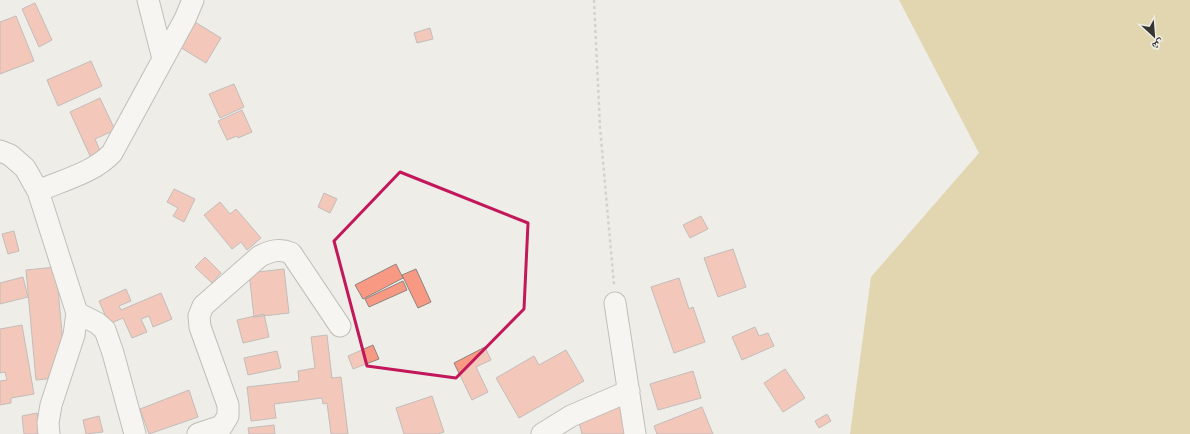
<svg xmlns="http://www.w3.org/2000/svg" width="1190" height="434" font-family="'PT Sans','Noto Naskh Arabic',sans-serif">
  <rect width="100%" height="100%" fill="#efede7"/>
  <!-- green -->
  <path fill="#d0ba6d" d="M899 0H1190V434H850L871 277 979 153Z"/>
  <!-- building -->
  <path fill="#f89983" stroke="#8c8482" d="M35 3 52 40 39 47 22 9Z
    M16 16 34 61 0 74V22Z
    M190 19 221 38 206 63 175 44Z
    M430 28 433 39 417 43 414 33Z
    M91 61 102 86 58 106 47 80Z
    M234 84 244 107 220 118 209 94Z
    M100 98 115 130 95 139 101 153 91 158 70 112Z
    M242 110 252 132 238 138 237 136 227 140 218 121Z
    M174 189 195 199 184 222 173 216 178 208 167 202Z
    M324 193 337 199 330 213 318 207Z
    M220 202 230 214 236 209 261 238 247 250 241 242 232 249 204 215Z
    M701 216 708 229 690 238 683 225Z
    M14 231 19 251 8 254 2 234Z
    M733 249 746 287 718 297 704 258Z
    M205 257 221 273 212 283 195 267Z
    M396 264 403 278 363 299 355 285Z
    M56 267 66 377 36 380 26 270Z
    M284 269 289 313 254 317 249 273Z
    M416 269 431 302 418 308 402 275Z
    M23 277 28 297 0 304V283Z
    M679 278 689 309 693 307 705 342 674 353 651 287Z
    M403 281 407 290 369 307 365 299Z
    M126 289 131 301 119 306 121 310 161 293 172 319 153 327 149 316 141 319 147 332 132 338 123 318 109 324 99 301Z
    M264 314 269 337 243 343 237 320Z
    M22 325 34 394 11 398V403L0 405V381L7 380 5 372 0 373V329Z
    M755 327 759 336 768 333 774 346 742 360 732 337Z
    M327 335 332 378 341 377 348 434H331L327 403 323 404 322 398 274 404 276 418 251 421 247 387 299 381 298 371 315 368 311 337Z
    M373 345 379 359 353 369 348 356Z
    M485 347 491 360 476 367 488 392 472 400 454 363Z
    M566 350 584 381 519 418 496 378 534 356 539 365Z
    M277 351 281 368 248 375 244 358Z
    M785 369 805 398 783 412 764 383Z
    M693 371 701 398 658 410 650 384Z
    M189 390 198 417 149 434 140 409Z
    M432 396 444 432 438 434H404L396 408Z
    M621 402 629 434H582L577 415Z
    M702 407 713 434H657L654 426Z
    M37 413 41 434H24L22 416Z
    M827 414 831 421 819 428 815 421Z
    M99 416 103 432 86 434 83 420Z
    M274 425 275 434H249L248 428Z"/>
  <g fill="none" stroke-linecap="round" stroke-linejoin="round">
    <!-- minor casing -->
    <g stroke="#87867f" stroke-width="23">
      <path id="minor" d="M148 0 163 59
        M0 151 10 155 25 168 38 191 77 313 74 335 51 405 48 423 49 434
        M38 191C61 181 95 172 112 153L185 19 193 0
        M615 303 635 434
        M77 313 97 323 105 330 113 353 135 434
        M198 434 222 426 228 416V405L200 327 199 316 203 306 260 256C271 251 279 248 291 253L340 326
        M542 434 571 416 629 391"/>
    </g>
    <!-- path -->
    <path stroke="#b2b1ac" stroke-width="2.5" stroke-dasharray="3 3" stroke-linecap="butt" d="M594 0 600 127 614 285"/>
    <!-- minor -->
    <use href="#minor" stroke="#fff" stroke-width="21"/>
  </g>
  <!-- marked area -->
  <path d="M0 0H1190V434H0ZM400 172 528 223 524 309 456 378 367 366 334 241Z" fill="#efede7" fill-opacity=".55" fill-rule="evenodd"/>
  <path fill="none" stroke="#c2185b" stroke-width="3" stroke-linejoin="round" d="M400 172 528 223 524 309 456 378 367 366 334 241Z"/>
  <!-- north arrow -->
  <g transform="translate(1154 36) rotate(154)" stroke="#efede7" stroke-width="3" paint-order="stroke">
  <path d="M0-3L7 15L0 10L-7 15Z" fill="#343431"/>
  <text y="-6" font-size="11" font-weight="bold" text-anchor="middle" fill="#343431">ش</text>
  </g>
</svg>
